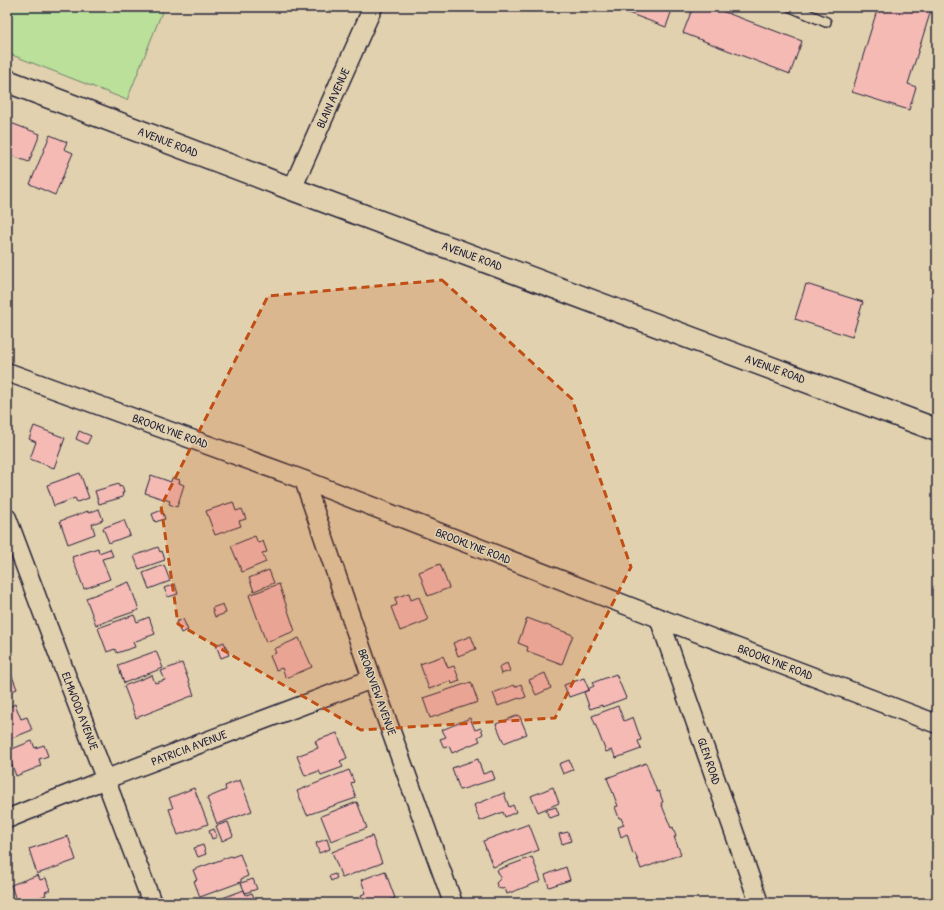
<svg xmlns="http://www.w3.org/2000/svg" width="944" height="910" font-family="'Patrick Hand',sans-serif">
  <rect width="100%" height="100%" fill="#e2d1ae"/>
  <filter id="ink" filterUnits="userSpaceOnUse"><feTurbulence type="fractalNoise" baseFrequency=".025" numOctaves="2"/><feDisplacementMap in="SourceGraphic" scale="8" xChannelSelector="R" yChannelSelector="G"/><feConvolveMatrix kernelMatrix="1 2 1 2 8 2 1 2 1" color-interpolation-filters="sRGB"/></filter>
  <g filter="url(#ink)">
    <!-- green -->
    <path fill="#bae09a" stroke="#6e816a" d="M7 7H164L127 100 7 53Z"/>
    <!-- building -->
    <path fill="#f6bab5" stroke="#22223b" d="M612 7H673L666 27Z
      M693 7H711L802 41 790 74 683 33Z
      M878 7H932L908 84 916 87 909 110 852 92Z
      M8 122 40 134 29 162 7 154Z
      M50 135 67 142 64 149 73 153 55 195 30 184Z
      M806 284 863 302 852 337 795 319Z
      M34 426 65 438 54 468 30 459 36 442 29 439Z
      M79 431 91 436 87 444 76 439Z
      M80 473 89 498 77 502 75 498 54 506 47 485Z
      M151 475 171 482 172 478 180 480 179 483 184 485 177 507 169 504 170 501 145 493Z
      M119 484V487L122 486 124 493H122L123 497 99 504 95 491Z
      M233 502 236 511 242 509 246 519 239 521 241 526 215 535 206 511Z
      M99 509 103 520 92 524 95 534 68 544 60 521 88 511V513Z
      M162 510 165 519 155 522 152 514Z
      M124 520 130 535 109 543 103 528Z
      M255 536 258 543 263 541 267 552 262 553 266 562 242 572 231 546Z
      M158 547 160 552 162 551 165 560 139 569 134 556Z
      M98 548 99 553 110 549 113 556 102 559 110 579 84 589 72 557Z
      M440 564 449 588 428 596 419 572Z
      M164 565 170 581 149 589 143 573Z
      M269 570 274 583 254 591 249 578Z
      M129 582 139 610 96 625 86 598Z
      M175 584 178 594 168 597 164 588Z
      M279 584 295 631 266 642 249 595Z
      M409 593 411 600 419 597 428 620 400 631 391 607 397 605 395 598Z
      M223 604 226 613 215 617 212 608Z
      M134 615 137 622 149 617 155 634 133 642 135 647 117 653 115 649 107 652 98 628Z
      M527 618 573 635 562 664 527 651 528 647 518 643Z
      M183 619 188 630 181 633 176 622Z
      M471 636 476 649 458 656 453 643Z
      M299 638 312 667 286 678 282 668 276 670 270 656 276 653 274 649Z
      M224 642 229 655 221 658 216 645Z
      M156 651 163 668 124 683 118 665Z
      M443 656 448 668 454 666 460 681 452 684 451 681 429 689 420 664Z
      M7 663 17 689 7 693Z
      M182 663 194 695 136 718 124 686 152 675 155 683 165 680 161 671Z
      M507 663 510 671 501 674 499 667Z
      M545 673 551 688 536 695 529 680Z
      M616 674 626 698 602 707V705L590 709 584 692 589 690 588 689 594 686 592 683Z
      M584 678 589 690 569 697 564 685Z
      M471 682 478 702 430 718 423 698Z
      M521 684 526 697 520 699 519 698 498 706 493 693 514 685 515 687Z
      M15 704 21 719 27 717 32 730 7 740V708Z
      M618 706 624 721 633 717 641 740 638 741 641 749 616 758 612 750 606 752 592 716Z
      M519 715 527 734 504 743 496 724Z
      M470 718 475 730 481 728 483 734 478 737 480 741 452 753 449 746 444 748 440 739 446 737 442 730Z
      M337 733 347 758 340 761 343 767 321 775 319 771 305 776 297 756 318 748 315 741Z
      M32 741 35 748 44 745 48 756 39 759 41 766 16 776 7 751Z
      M478 759 483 774 492 771 495 779 460 790 452 768Z
      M569 760 573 770 563 774 559 764Z
      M646 763 657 792 659 791 663 802 661 803 671 828 673 827 676 837H674L681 854 641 869 635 853 633 854 627 834 621 837 618 827 624 825 621 818H619L615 807 618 806 607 778Z
      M349 770 354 782 351 783 356 798 307 815 297 791Z
      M240 780 252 811 217 824 207 798 226 790 225 786Z
      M553 787 559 803 538 812 531 796Z
      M194 788 208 824 178 835 169 809 173 808 169 798Z
      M504 793 509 807 513 805 516 812 505 817 503 812 480 821 474 805Z
      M357 802 367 828 331 841 321 816Z
      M556 807 559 815 549 818 546 810Z
      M228 822 233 836 222 841 216 826Z
      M529 824 539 850 493 867 483 841Z
      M214 829 217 837 212 839 209 831Z
      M568 832 571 841 562 844 559 834Z
      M68 836 76 860 37 874 29 849Z
      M372 836 382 863 342 878 332 852Z
      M327 839 330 849 319 853 316 843Z
      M203 845 206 854 198 857 194 848Z
      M240 854 248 876 241 879V882L200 897 194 881 197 880 193 870 231 856 232 857Z
      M532 857 541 881 507 894 505 888 502 889 498 888 496 883 501 878 497 870Z
      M566 867 570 880 549 887 545 875Z
      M385 871 395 898 381 903H364L361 895 366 893 361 880Z
      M335 874 337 878 331 881 329 876Z
      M38 875 40 880 46 878 50 890 45 892 46 895 25 903H17L11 885Z
      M253 879 257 889 245 893 241 883Z
      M244 890 246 895 252 893 256 903H209Z"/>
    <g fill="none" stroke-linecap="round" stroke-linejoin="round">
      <!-- lane casing -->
      <g stroke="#22223b" stroke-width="12">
        <path id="lane" d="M791 7 826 22"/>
      </g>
      <!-- street casing -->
      <g stroke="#22223b" stroke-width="21">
        <path id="street" d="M292 189 373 7
          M7 372 304 480 659 618 937 724
          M304 480 372 679 453 903
          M7 518 152 903
          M659 618 759 903
          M7 819 106 779 372 679"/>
      </g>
      <!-- secondary casing -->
      <g stroke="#22223b" stroke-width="25">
        <path id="secondary" d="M7 81 292 189 937 430"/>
      </g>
      <!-- lane -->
      <use href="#lane" stroke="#e2d1ae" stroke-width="9"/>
      <!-- street -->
      <use href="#street" stroke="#e2d1ae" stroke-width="18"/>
      <!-- secondary -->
      <use href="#secondary" stroke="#e2d1ae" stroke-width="22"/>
    </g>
  </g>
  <!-- marked area -->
  <path fill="#c04e15" fill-opacity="0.2" stroke="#c04e15" stroke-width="3" stroke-dasharray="8 5" stroke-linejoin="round" d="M442 280 572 399 631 567 555 718 361 730 178 624 161 506 268 296Z"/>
  <g text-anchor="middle" stroke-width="3" stroke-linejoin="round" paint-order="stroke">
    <!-- street labels -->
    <g font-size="12" fill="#22223b" stroke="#e2d1ae">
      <text transform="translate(333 98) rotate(-66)" y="4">BLAIN AVENUE</text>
      <text transform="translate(168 142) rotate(21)" y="4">AVENUE ROAD</text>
      <text transform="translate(472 256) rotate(20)" y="4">AVENUE ROAD</text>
      <text transform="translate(775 369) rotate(20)" y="4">AVENUE ROAD</text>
      <text transform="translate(170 431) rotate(20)" y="4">BROOKLYNE ROAD</text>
      <text transform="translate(473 546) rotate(21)" y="4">BROOKLYNE ROAD</text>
      <text transform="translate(775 662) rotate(21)" y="4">BROOKLYNE ROAD</text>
      <text transform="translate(377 692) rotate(70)" y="4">BROADVIEW AVENUE</text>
      <text transform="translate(80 711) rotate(69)" y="4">ELMWOOD AVENUE</text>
      <text transform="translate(189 748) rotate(-21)" y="4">PATRICIA AVENUE</text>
      <text transform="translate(709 761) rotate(71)" y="4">GLEN ROAD</text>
    </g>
  </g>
  <!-- margin -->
  <rect width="944" height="910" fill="none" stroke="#e2d1ae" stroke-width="24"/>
  <rect x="12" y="12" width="920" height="886" fill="none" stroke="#22223b" stroke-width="1.5" filter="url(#ink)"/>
</svg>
